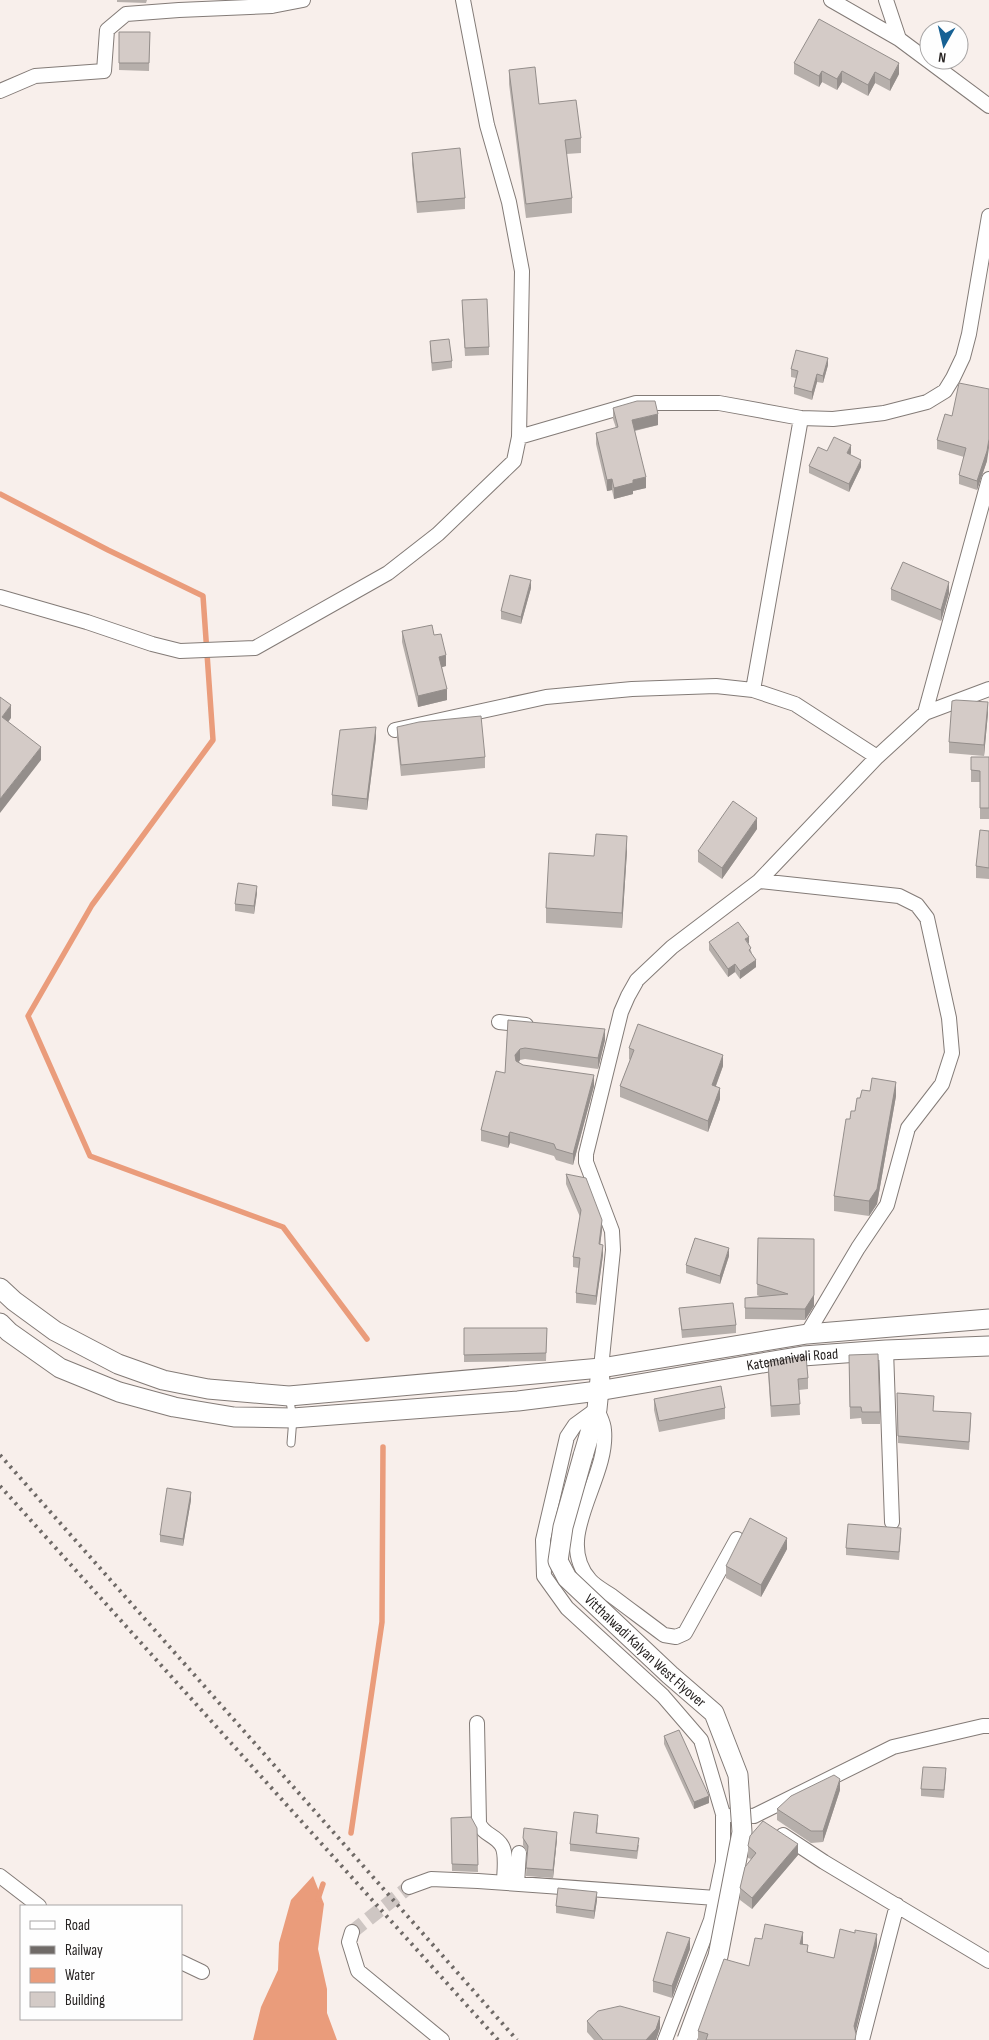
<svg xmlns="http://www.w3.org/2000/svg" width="989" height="2040" font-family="'Sofia Sans Condensed',sans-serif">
  <rect width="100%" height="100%" fill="#f8efeb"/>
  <!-- water -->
  <path fill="#ea9c7b" d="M313 1876 324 1904 318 1949 327 1989V2013L337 2040H253L261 2007 278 1970 279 1943 291 1900Z"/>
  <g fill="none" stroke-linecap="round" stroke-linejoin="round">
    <!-- stream -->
    <path stroke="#ea9c7b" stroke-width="5.5" d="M0 494 108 550 203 596 213 740 92 905 28 1016 90 1156 283 1227 367 1339
      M351 1833 382 1622 383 1447
      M318 1899 323 1884"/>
    <!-- street-tunnel -->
    <path stroke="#cec6c3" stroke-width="14" stroke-dasharray="14 7" stroke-linecap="butt" d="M352 1932 409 1887"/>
    <!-- lane casing -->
    <g stroke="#837b77" stroke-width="9">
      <path id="lane" d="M289 1396 293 1418 291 1443"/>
    </g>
    <!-- street casing -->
    <g stroke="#837b77" stroke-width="16">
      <path id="street" d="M831 0 899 39 989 106
        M886 0 899 39
        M272 6 303 0
        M0 91 35 76 104 71 107 30 126 14 179 10 272 6 273 0
        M519 437 636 403H719L801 418 833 419 884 413 927 402 945 391 953 378 963 357 969 334 989 216
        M0 597 87 622 152 644 180 651 255 648 388 573 438 534 514 461 519 437 522 271 509 202 487 125 463 0
        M753 690 801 418
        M925 713 989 479
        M395 730 546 697 632 689 716 686 753 690 795 704 877 757
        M759 881 899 896 917 905 927 918 949 1018 952 1053 942 1084 908 1128 887 1205 858 1248 807 1334
        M499 1022 526 1025
        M886 1350 892 1522
        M601 1368 613 1250 612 1231 586 1162V1154L621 1012 628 996 637 980 672 947 759 881 877 757 925 713 989 689
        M477 1723 479 1823C483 1835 496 1835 502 1846 507 1855 504 1872 504 1883
        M733 1815 754 1816 893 1747 983 1726H989
        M783 1835 824 1862 989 1961
        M0 1876 39 1906
        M517 1884 519 1853
        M409 1887 431 1879 478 1881 716 1898
        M352 1932 349 1942 358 1971 442 2040
        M181 1962 202 1972
        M665 2040 711 1920 723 1862V1814L701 1740 663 1696 567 1608 544 1576 543 1540 567 1437 575 1425 597 1409C599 1415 604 1423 604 1430 609 1480 552 1537 590 1580 596 1587 605 1591 612 1596 629 1609 647 1622 664 1635L676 1637 685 1633 737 1539
        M862 2040 897 1905"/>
    </g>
    <!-- secondary casing -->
    <g stroke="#837b77" stroke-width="21">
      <g id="secondary">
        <path d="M0 1288 14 1301 55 1331 118 1364 163 1380 208 1389 289 1396 601 1368 807 1334 989 1319"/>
        <path id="s1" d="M0 1323 9 1332 60 1368 119 1392 174 1407 234 1417 293 1418 518 1401 598 1391 803 1356 886 1350 989 1346"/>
        <path d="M583 1456 597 1409 600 1379"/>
      </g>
    </g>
    <!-- lane -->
    <use href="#lane" stroke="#fff" stroke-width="7"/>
    <!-- street -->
    <use href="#street" stroke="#fff" stroke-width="14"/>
    <!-- secondary -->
    <use href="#secondary" stroke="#fff" stroke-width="19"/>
    <!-- rail -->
    <path stroke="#6f6a67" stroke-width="4" stroke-dasharray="2.5 5" stroke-linecap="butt" d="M0 1455 517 2040
      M0 1486 498 2040"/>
    <!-- secondary-bridge casing -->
    <g stroke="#837b77" stroke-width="21" stroke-linecap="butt">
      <g id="secondary-bridge">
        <path id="s2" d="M583 1456 563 1527 558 1561 567 1578 670 1675 714 1713 738 1775 742 1832 718 1956 687 2040"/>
      </g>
    </g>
    <!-- secondary-bridge -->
    <use href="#secondary-bridge" stroke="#fff" stroke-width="19"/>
  </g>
  <!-- wall -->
  <path fill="#b6afab" d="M117 0H147L146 3 117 2Z
    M119 32H150L149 71 119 70Z
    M794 63 899 74 890 91 875 83 868 96 842 82 837 90 822 82 819 87 794 74Z
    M509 70 539 104 581 138V153L566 154 572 198V213L526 218 509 84Z
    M412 153 465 198V209L417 213 412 164Z
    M462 308 489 347V355L465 356Z
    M430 341 452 361V368L432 371 430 349Z
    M828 365 823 383 817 382 812 400 794 394V387L796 378 791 377V369Z
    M613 408 658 425 635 431 646 488 633 491V494L614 499 612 490 607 491 596 444V433L616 428 613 419Z
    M945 414 987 461 977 490 959 484V475L964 457 937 449V440Z
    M827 451 851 453 850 455 861 467 849 492 809 473V466Z
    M531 588 521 624 501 619V611Z
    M891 589 949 593 941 621 891 600Z
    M402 631 434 635 446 666 442 667 447 700 418 707 402 642Z
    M988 713 984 756 949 753V742Z
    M397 727 485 757V768L401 776 397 738Z
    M376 738 367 810 332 806V795Z
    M971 757H989V819H980V782H971Z
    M757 829 722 879 698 862V851Z
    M989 831V879L976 878V866Z
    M627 851 622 928 546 923V908L594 856Z
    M257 893 254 914 235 911V904Z
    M709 942 749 944 756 967 740 979 735 972 728 977 709 950Z
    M508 1020 605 1040 598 1069 525 1059 520 1060 519 1062 523 1065 594 1086 573 1165 556 1160 554 1156 510 1143 508 1148 481 1141V1130L505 1073Z
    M629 1048 723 1066 716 1086 720 1099 708 1132 620 1097V1086L630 1060 629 1059Z
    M896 1096 877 1204 869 1216 834 1211V1196L850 1119 855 1111 860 1098Z
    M566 1174 602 1230 600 1245 603 1255 596 1305 576 1303V1293L579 1268 573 1267V1257L580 1217 566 1184Z
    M758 1238 814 1306 805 1320 745 1319V1298L761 1297 757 1295Z
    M729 1256 720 1284 686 1273V1265Z
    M679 1308 736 1325V1333L682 1338Z
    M464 1328H547L546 1361 464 1362Z
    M768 1362 808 1378V1389L799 1390 800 1415 771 1417 768 1373Z
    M849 1366 880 1412V1424H862L861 1418 850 1419Z
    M897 1393 933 1411 971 1421 969 1450 898 1443Z
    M654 1399 725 1408V1419L659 1432 654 1410Z
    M191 1500 183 1546 160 1542V1535Z
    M901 1536 899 1560 846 1555V1548Z
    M787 1549 761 1597 726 1578V1566Z
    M664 1736 709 1803 694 1809 664 1744Z
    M946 1776 944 1798 921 1796V1789Z
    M840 1790 823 1842 811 1843 777 1820V1809Z
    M451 1818 477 1828 478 1872 452 1871Z
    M598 1822 597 1833 639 1845 637 1859 570 1851V1844Z
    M523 1838 557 1839 553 1878 526 1876 527 1853 523 1845Z
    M748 1846 798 1855 752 1909 740 1900V1888L751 1859 748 1858Z
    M597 1900 594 1919 556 1913V1906Z
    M803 1944 808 1952 834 1958 877 1946 855 2031 856 2040H698V2031L749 1966Z
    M690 1949 672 1998 653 1992V1981Z
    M587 2021 660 2028 656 2040H594L587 2032Z"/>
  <!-- shaded-wall -->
  <path fill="#948e8b" d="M899 63V74L890 91V80Z
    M822 71V82L819 87V76Z
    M842 71V82L837 90V79Z
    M875 72V83L868 96V85Z
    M828 358V365L823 383V376Z
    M817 374V382L812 400V392Z
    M658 414V425L632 431V420Z
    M989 439V448L987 461 977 490V481Z
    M851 445V453L847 461V453Z
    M861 460V467L849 492V484Z
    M646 477V488L633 491V494L614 499V488L633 480Z
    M612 479V490L607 491V480Z
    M531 580V588L521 624V617Z
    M949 582V593L941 621V610Z
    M446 655V666L439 668V657Z
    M447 689V700L418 707V696Z
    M988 702V713L984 756V745Z
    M11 705V718L2 731V717Z
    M376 727V738L367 810V799Z
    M41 747V760L0 813V799Z
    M757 818V829L722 879V868Z
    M627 836V851L622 928V913Z
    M257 886V893L254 914V906Z
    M749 937V944L745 939Z
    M756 960V967L740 979V971Z
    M735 964V972L728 977V969Z
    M605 1029V1040L598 1069V1058Z
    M520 1049V1060L515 1066V1055Z
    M723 1055V1066L712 1096V1085Z
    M594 1075V1086L573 1165V1154Z
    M896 1082V1096L877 1204 869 1216V1201Z
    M720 1088V1099L708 1132V1121Z
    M510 1132V1143L508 1148V1137Z
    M602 1220V1230L599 1254V1244Z
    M603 1245V1255L596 1305V1296Z
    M729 1248V1256L720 1284V1276Z
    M814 1250V1306L805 1320V1309Z
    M191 1492V1500L183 1546V1539Z
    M787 1538V1549L761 1597V1585Z
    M840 1779V1790L823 1842V1831Z
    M709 1796V1803L694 1809V1802Z
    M557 1832V1839L553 1878V1870Z
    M798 1844V1855L752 1909V1898Z
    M597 1892V1900L594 1919V1911Z
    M803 1932V1944H800Z
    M877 1934V1946L854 2038V2026Z
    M690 1938V1949L672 1998V1986Z
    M660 2017V2028L656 2040H646Z"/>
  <!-- building -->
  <path fill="#d4cbc7" stroke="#948e8b" d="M819 19 899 63 890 80 875 72 868 85 842 71 837 79 822 71 819 76 794 63Z
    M119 32H150L149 63H119Z
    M535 67 539 104 576 100 581 138 565 140 572 198 526 204 509 70Z
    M460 148 465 198 417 202 412 153Z
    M487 299 489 347 465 348 462 300Z
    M449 339 452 361 432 363 430 341Z
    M796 350 828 358 823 376 817 374 812 392 794 387 798 371 791 369Z
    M959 383 989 389V439L987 451 977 481 959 475 966 448 937 440 945 414 952 416Z
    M637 401H655L658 414 632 420 646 477 633 480V483L614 488 612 479 607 480 596 433 618 427 613 408Z
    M834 437 851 445 847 453 861 460 849 484 809 466 818 447 827 451Z
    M903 562 949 582 941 610 891 589Z
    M510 575 531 580 521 617 501 611Z
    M432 625 434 635 441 634 446 655 439 657 447 689 418 696 402 631Z
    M0 697 11 705 2 717 41 747 0 799Z
    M956 700 988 702 984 745 949 742 952 701Z
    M481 716 485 757 401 765 397 727 419 722Z
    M376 727 367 799 332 795 340 730Z
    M971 757H989V808H980V771L971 770Z
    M733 801 757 818 722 868 698 851Z
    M980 830 989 831V868L976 866Z
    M596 834 627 836 622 913 546 908 549 853 594 856Z
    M238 883 257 886 254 906 235 904Z
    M738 922 749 937 745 939 751 948 749 950 756 960 740 971 735 964 728 969 709 942Z
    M508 1020 605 1029 598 1058 525 1048 520 1049 515 1055 516 1061 523 1065 594 1075 573 1154 556 1149 554 1144 510 1132 508 1137 481 1130 496 1071 505 1073Z
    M638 1024 723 1055 712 1085 720 1088 708 1121 620 1086 634 1050 629 1048Z
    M872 1078 896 1082 877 1189 869 1201 834 1196 846 1119H850L851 1111H855L857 1098H860L862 1090 870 1091Z
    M566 1174 586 1178 602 1220 599 1244 603 1245 596 1296 576 1293 580 1258 573 1257 581 1210Z
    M695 1238 729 1248 720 1276 686 1265Z
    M758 1238 814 1239V1295L805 1309 745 1308V1298L788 1294 757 1284Z
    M733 1303 736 1325 682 1330 679 1308Z
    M464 1328H547L546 1353 464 1355Z
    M878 1354 880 1412H862L861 1407H850L849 1355Z
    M806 1356 808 1378 798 1379 800 1404 771 1406 768 1362Z
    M721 1386 725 1408 659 1421 654 1399Z
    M897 1393 934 1396 933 1411 971 1413 969 1442 898 1436Z
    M167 1488 191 1492 183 1539 160 1535Z
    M750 1518 787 1538 761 1585 726 1566Z
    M848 1524 901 1528 899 1552 846 1548Z
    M679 1730 709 1796 694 1802 664 1736Z
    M923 1767 946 1768 944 1790 921 1789Z
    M834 1775 840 1779 823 1831H811L777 1809 791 1796Z
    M574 1812 598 1815 596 1833 639 1838 637 1851 570 1844Z
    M471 1817 477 1828 478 1865 452 1864 451 1818Z
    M763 1821 798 1844 752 1898 740 1888 745 1867 756 1853 748 1846 750 1836Z
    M524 1828 557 1832 553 1870 526 1868 528 1846 523 1838Z
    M558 1888 597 1892 594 1911 556 1906Z
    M765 1924 803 1932 800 1944 808 1945 807 1952 834 1958 840 1929 855 1933V1930L877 1934 854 2026 856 2034 855 2040H706L708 2034 698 2031 724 1959 749 1966 755 1938 762 1939Z
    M667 1932 690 1938 672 1986 653 1981Z
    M620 2006 660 2017 656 2029 646 2040H603L587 2021 598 2011Z"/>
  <g text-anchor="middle" stroke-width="4.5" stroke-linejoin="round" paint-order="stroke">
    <!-- street labels -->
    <g font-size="15" fill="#262221" stroke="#fefefe">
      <text dy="5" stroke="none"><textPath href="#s1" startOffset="819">Katemanivali Road</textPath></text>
      <text dy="5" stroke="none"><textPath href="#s2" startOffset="234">Vitthalwadi Kalyan West Flyover</textPath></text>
    </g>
  </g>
  <!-- legend -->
  <rect x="20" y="1905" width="162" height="115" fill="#fefefe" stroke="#a8a6a6"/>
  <rect x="30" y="1921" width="25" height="8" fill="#ffffff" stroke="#a8a6a6"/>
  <text x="65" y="1930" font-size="15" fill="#262221">Road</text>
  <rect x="30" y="1946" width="25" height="8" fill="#6f6a67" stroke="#a8a6a6"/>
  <text x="65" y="1955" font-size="15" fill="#262221">Railway</text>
  <rect x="30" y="1968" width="25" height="15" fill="#ea9c7b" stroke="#a8a6a6"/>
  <text x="65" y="1980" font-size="15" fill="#262221">Water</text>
  <rect x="30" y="1992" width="25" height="15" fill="#d4cbc7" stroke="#a8a6a6"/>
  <text x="65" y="2005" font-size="15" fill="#262221">Building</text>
  <!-- north arrow -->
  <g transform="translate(944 45) rotate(188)"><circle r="24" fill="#fefefe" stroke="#a8a6a6"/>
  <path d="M0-4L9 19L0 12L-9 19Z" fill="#176194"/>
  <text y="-8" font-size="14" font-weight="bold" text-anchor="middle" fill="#262221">N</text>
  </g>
</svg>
